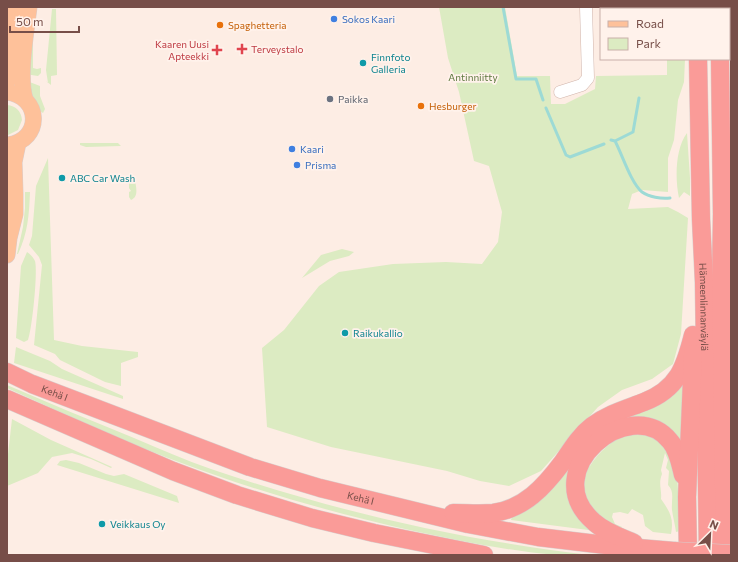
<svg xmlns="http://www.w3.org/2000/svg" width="738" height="562" font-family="Commissioner,sans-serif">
  <rect width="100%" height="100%" fill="#fdede4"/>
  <!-- green -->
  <path fill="#dcebc2" d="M439 7H505L517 76H550L551 104H565L595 89 596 76 667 75V59H685L684 82 678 100 674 140 668 158V192L642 190 632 194 628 209 668 207 678 212 688 218 681 334 673 364 652 379 622 390 598 407 541 471 509 486 480 481 447 471 331 447 267 427 262 348 284 330 319 286 339 272 393 264 446 262 482 264 498 242 502 212 489 166 474 161 459 92 448 58Z
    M52 9H56L57 75 51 76V85L46 81 48 83 46 70Z
    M33 39V68L37 69 41 68V73L38 76 25 74Z
    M27 81 40 86V96L45 109 43 113C32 107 30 92 27 81Z
    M7 105C16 106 21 111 22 120L18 130 8 135Z
    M687 133 690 178V196L684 192 679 198C675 179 675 149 687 133Z
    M80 143H118L121 146 86 147 80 145Z
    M48 158 54 340 82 346 138 352V357L121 363V386L105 382 60 360 55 354 34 345 42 265 39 257 29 245 32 236 36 186Z
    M129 180H135C136 187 139 197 131 200L129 197V192L131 191 129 188Z
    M25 192H30C29 216 28 232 18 254H17L23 227 25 208Z
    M342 249 354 252 349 256 330 261 302 278 321 255Z
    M27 252C30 254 33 257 35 261 38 272 32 330 28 340L24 342 16 338 21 266Z
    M16 347 50 361 62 369 123 396V399L14 363Z
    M683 378 684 452 643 421 576 460 596 531 511 520 512 517 572 454Z
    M7 385C49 403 92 421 134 438 160 449 185 460 211 469 334 511 461 540 590 555 579 555 568 556 556 555 509 551 461 541 414 531 333 513 253 490 176 461 119 440 63 413 7 388Z
    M12 419 51 440 112 467 111 468 91 459 72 453 52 457 38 473 7 486V463Z
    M627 431 660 438 677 472 680 531 676 532C675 525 673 517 672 510 671 501 675 492 668 485L669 471 666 468 668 460 665 453 661 470 662 474C658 484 662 489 661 499 670 512 674 518 671 534L653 532 645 526 643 515 632 509 628 514 620 512 613 513 612 517 615 524 622 527 619 530 608 525 583 499V471L586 467 590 466C599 451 612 442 627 431Z
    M66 460 79 463 106 474 114 476 124 474 177 496 179 503 57 465 60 461Z"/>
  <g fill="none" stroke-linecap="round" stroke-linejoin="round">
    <!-- stream -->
    <path stroke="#9ddad5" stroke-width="3" d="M503 7 516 79H536L543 100
      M546 108 566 155 570 157 604 144
      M611 140 615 141 633 132 639 98
      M615 141C622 154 631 183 642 192 649 197 661 199 670 198"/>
    <!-- minor casing -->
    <g stroke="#d1b5ac" stroke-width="13">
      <path id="minor" d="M560 92 582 85 588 78 586 7"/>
    </g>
    <!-- major casing -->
    <g stroke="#d9cdcc" stroke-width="17">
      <path id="major" d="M7 82 16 7
        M7 92C41 96 43 140 8 145
        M25 99C18 76 26 32 29 7
        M7 255 9 238 15 214V194L14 162 18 143"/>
    </g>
    <!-- highway casing -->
    <g stroke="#d9cdcc" stroke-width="19">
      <g id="highway">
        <path d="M698 7V9"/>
        <path d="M719 7V9"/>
        <path id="s1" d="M698 59 701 219 704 282 708 555"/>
        <path d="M720 59 722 214 721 283 725 555"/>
        <path id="s2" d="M7 372 32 384 250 467 320 488 468 524 538 537 614 546 674 551"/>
        <path d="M7 399 173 471 237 495 312 518 374 533 484 555"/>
        <path d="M453 513C466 513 480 514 493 513 524 509 544 487 562 463 571 450 579 436 592 426 608 414 626 409 644 402 678 389 685 367 693 335"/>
        <path d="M634 543C620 537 605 532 594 522 535 471 630 392 670 441 678 450 680 463 683 475"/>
        <path d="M688 555 687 497 693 354"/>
      </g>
    </g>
    <!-- minor -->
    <use href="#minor" stroke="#fff" stroke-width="12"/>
    <!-- major -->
    <use href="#major" stroke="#fec19a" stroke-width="16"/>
    <!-- highway -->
    <use href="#highway" stroke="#fa9b98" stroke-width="18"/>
    <!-- highway-bridge casing -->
    <g stroke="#d9cdcc" stroke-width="19" stroke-linecap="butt">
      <path id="highway-bridge" d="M674 551 731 554"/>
    </g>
    <!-- highway-bridge -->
    <use href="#highway-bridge" stroke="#fa9b98" stroke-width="18"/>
  </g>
  <!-- markers -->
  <g fill="#3f7fe0" stroke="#fff2eb" stroke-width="1.5">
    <circle cx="334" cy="19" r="4"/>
    <circle cx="292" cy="149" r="4"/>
    <circle cx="297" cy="165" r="4"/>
  </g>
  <g fill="#e8710a" stroke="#fff2eb" stroke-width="1.5">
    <circle cx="220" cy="25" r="4"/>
    <circle cx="421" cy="106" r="4"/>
  </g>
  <g fill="#e0444e" stroke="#fff2eb" stroke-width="1.5">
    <path d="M240 43h4v4h4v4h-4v4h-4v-4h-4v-4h4z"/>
    <path d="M215 44h4v4h4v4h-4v4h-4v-4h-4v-4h4z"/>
  </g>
  <g fill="#0f9aa8" stroke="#fff2eb" stroke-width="1.5">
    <circle cx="363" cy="63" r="4"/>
    <circle cx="62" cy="178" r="4"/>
    <circle cx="345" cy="333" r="4"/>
    <circle cx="102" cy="524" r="4"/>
  </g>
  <circle fill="#6b7280" stroke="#fff2eb" stroke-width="1.5" cx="330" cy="99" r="4"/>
  <g text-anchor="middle" stroke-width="3.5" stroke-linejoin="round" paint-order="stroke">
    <!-- shop labels -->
    <g font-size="10" fill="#366cbe" stroke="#fff2eb" text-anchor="start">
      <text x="342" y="23">Sokos Kaari</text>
      <text x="300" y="153">Kaari</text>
      <text x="305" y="169">Prisma</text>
    </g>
    <!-- food labels -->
    <g font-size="10" fill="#c56008" stroke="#fff2eb" text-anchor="start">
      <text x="228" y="29">Spaghetteria</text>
      <text x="429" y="110">Hesburger</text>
    </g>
    <!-- health labels -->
    <g font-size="10" fill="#be3a42" stroke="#fff2eb" text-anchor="end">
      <text x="209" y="48">Kaaren Uusi<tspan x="209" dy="12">Apteekki</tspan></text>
      <text x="251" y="53" text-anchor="start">Terveystalo</text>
    </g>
    <!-- culture labels -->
    <g font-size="10" fill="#0d838f" stroke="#fff2eb" text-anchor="start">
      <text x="371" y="61">Finnfoto<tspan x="371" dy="12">Galleria</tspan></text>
      <text x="70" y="182">ABC Car Wash</text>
      <text x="353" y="337">Raikukallio</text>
      <text x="110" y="528">Veikkaus Oy</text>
    </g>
    <!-- park labels -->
    <g font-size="10" fill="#5c773d" stroke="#fff2eb">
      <text x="473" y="81">Antinniitty</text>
    </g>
    <!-- worship labels -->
    <g font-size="10" fill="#5b616d" stroke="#fff2eb" text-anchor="start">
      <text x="338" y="103">Paikka</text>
    </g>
    <!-- street labels -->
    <g font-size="10" fill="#774e48" stroke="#fff2eb">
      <text dy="4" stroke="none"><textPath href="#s1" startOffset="248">Hämeenlinnanväylä</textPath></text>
      <text dy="4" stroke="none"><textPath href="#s2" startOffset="52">Kehä I</textPath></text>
      <text dy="4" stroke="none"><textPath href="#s2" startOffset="376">Kehä I</textPath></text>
    </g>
  </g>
  <!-- border -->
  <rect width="738" height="562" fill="none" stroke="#774e48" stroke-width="16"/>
  <!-- legend -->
  <rect x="600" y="8" width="130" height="52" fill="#fff2eb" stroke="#c9b0aa"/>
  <rect x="608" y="21" width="20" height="6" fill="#fec19a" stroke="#c9b0aa"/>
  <text x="636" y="28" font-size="12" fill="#774e48">Road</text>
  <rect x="608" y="38" width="20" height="12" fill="#dcebc2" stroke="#c9b0aa"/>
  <text x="636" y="48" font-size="12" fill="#774e48">Park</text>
  <!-- north arrow -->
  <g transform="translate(710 534) rotate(24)" stroke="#fff2eb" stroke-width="3" paint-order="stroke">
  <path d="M0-3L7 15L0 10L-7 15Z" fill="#774e48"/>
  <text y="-6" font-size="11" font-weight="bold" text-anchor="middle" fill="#774e48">N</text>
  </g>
  <!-- scale -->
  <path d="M10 26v6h69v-6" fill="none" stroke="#774e48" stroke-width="2"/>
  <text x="16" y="26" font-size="12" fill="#774e48" stroke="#fff2eb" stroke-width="3" paint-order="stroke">50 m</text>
</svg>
